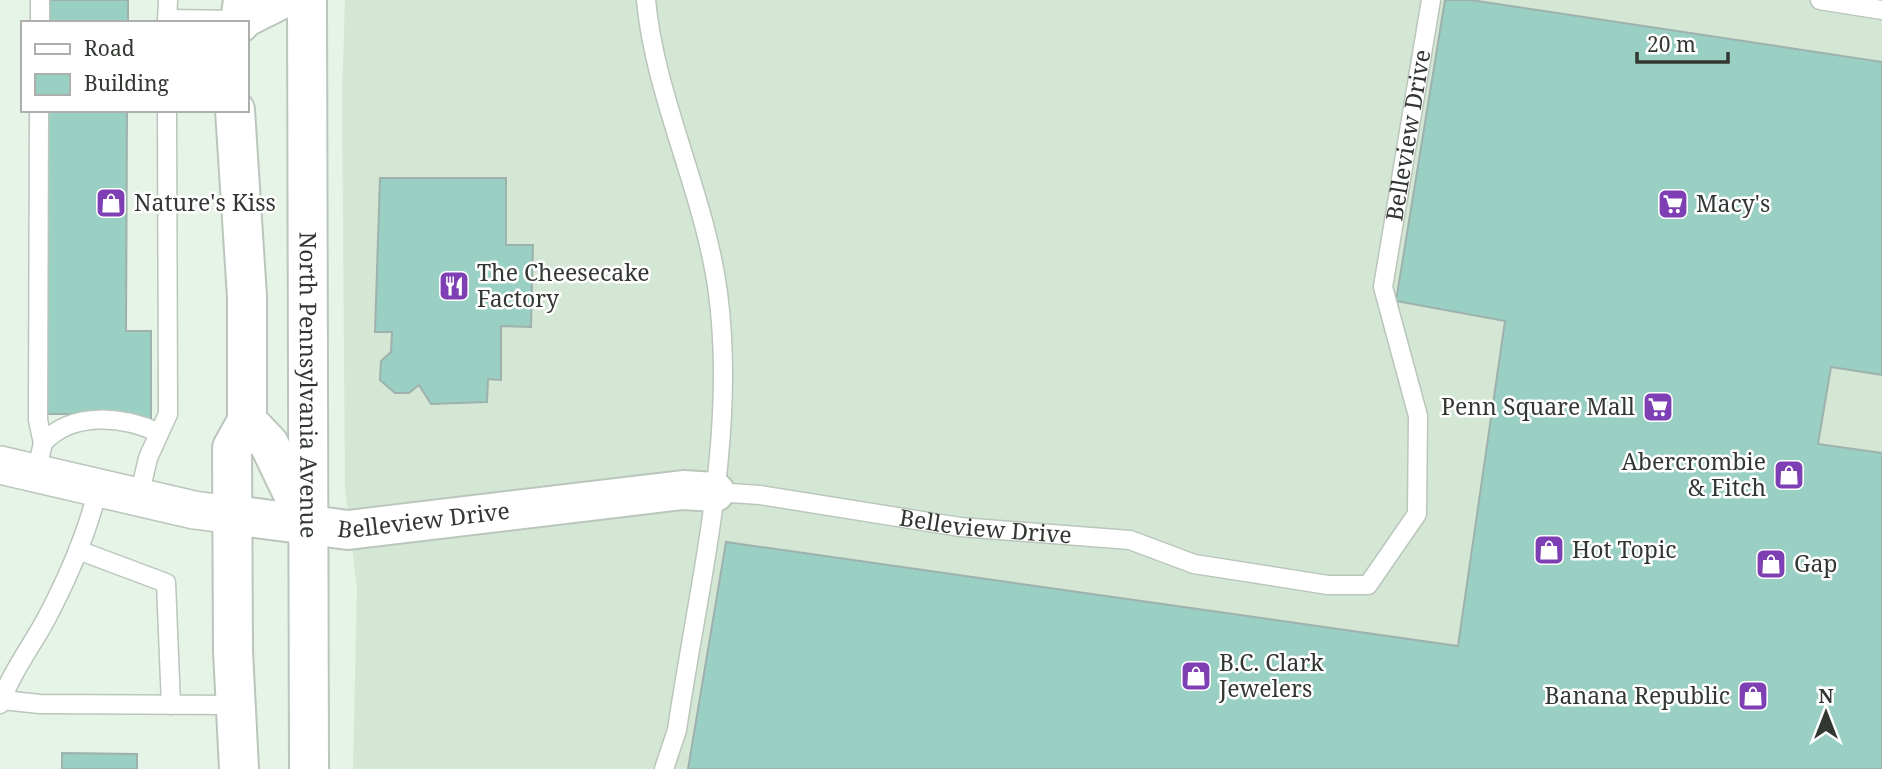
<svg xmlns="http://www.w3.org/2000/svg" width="1882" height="769" font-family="'Noto Serif',serif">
  <rect width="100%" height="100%" fill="#e6f3e7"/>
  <!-- built -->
  <path fill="#d4e7d5" d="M345 0H1882V769H353L357 589 345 487 342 96Z"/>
  <!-- building -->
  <path fill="#99d0c3" stroke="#9fb1ac" stroke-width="2" d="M48 0H128V23H48Z
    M1445 0H1471L1882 62V375L1831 367 1818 444 1882 453V769H688L726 542 1458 646 1505 321 1396 301Z
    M48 110H127L126 331H151V424L95 414H46Z
    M380 178H506V245H533L531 327 501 326V380L488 379 487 402 431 404 419 385 409 393H395L380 380 381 361 391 352 392 332H375Z
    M62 753 137 754V769H62Z"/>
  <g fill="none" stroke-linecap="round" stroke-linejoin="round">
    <!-- service casing -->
    <g stroke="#bac6bb" stroke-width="21">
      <g id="service">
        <path d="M646 0C655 98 705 194 718 293 737 439 698 586 677 730L664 769"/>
        <path d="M1820 0 1882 10"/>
        <path d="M167 19 240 20"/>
        <path d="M40 23V0"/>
        <path d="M167 23 168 0"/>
        <path d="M43 443C72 411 123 416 159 433"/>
        <path d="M36 473 43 443 38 420 39 110"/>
        <path id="s1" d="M715 492 760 495 960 527 1130 540 1194 564 1328 585H1368L1417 514 1418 416 1383 287 1431 0"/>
        <path d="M139 497 148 458 168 414 167 110"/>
        <path d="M78 550 166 583 171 705"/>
        <path d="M2 700 40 704 235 705"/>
        <path d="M0 704C11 674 28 651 44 623 67 580 87 535 98 488"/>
      </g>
    </g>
    <!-- minor casing -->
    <g stroke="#bac6bb" stroke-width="40">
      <path id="minor" d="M0 465 194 510 233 515"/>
    </g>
    <!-- tertiary casing -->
    <g stroke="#bac6bb" stroke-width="42">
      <g id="tertiary">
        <path d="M240 20 280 0"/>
        <path id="s2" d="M233 515 348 530 683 490 715 492"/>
      </g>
    </g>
    <!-- secondary casing -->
    <g stroke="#bac6bb" stroke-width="42">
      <g id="secondary">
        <path id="s3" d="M307 0 309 769"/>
        <path d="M240 23 243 0"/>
        <path d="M235 110 247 297V421L232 448 233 651 239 769"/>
        <path d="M247 421 269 444 304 517"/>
      </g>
    </g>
    <!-- service -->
    <use href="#service" stroke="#fff" stroke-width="18"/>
    <!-- minor -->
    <use href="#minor" stroke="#fff" stroke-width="37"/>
    <!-- tertiary -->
    <use href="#tertiary" stroke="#fff" stroke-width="38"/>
    <!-- secondary -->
    <use href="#secondary" stroke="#fff" stroke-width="38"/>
  </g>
  <!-- icons -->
  <defs>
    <g id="shop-square" transform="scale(1.575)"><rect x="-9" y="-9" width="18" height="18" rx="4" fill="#7e3fb4" stroke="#fff"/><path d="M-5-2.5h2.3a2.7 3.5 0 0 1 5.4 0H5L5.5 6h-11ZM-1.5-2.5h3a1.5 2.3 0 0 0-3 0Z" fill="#fff"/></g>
    <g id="supermarket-square" transform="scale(1.575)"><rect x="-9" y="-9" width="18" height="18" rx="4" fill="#7e3fb4" stroke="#fff"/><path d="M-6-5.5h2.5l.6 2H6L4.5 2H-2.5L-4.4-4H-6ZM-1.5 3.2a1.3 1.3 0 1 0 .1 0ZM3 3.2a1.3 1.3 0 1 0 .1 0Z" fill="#fff"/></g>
    <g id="restaurant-square" transform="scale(1.575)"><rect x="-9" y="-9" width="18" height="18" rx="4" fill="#7e3fb4" stroke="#fff"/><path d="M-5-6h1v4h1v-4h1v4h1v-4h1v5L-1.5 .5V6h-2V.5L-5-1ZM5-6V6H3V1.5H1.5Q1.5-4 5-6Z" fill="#fff"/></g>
  </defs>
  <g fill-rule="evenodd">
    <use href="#shop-square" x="111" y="203"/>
    <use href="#supermarket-square" x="1673" y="204"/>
    <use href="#restaurant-square" x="454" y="286"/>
    <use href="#supermarket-square" x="1658" y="407"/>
    <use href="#shop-square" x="1789" y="475"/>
    <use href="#shop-square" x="1549" y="550"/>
    <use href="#shop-square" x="1771" y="564"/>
    <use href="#shop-square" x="1196" y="676"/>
    <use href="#shop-square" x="1753" y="696"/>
  </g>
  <g text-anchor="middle" stroke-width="5" stroke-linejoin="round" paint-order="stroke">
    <!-- street labels -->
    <g font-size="23" fill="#323732" stroke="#fff">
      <text dy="8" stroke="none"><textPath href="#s1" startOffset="1134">Belleview Drive</textPath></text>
      <text dy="8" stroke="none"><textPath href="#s3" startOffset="385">North Pennsylvania Avenue</textPath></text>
      <text dy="8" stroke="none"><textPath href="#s2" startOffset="192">Belleview Drive</textPath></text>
      <text dy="8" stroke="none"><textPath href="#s1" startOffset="273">Belleview Drive</textPath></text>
    </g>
    <!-- poi labels -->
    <g font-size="23" fill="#323732" stroke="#fff" text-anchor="start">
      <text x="134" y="211">Nature's Kiss</text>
      <text x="1696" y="212">Macy's</text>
      <text x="477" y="281">The Cheesecake<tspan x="477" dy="26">Factory</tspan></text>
      <text x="1635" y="415" text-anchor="end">Penn Square Mall</text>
      <text x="1766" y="470" text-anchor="end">Abercrombie<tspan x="1766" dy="26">&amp; Fitch</tspan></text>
      <text x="1572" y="558">Hot Topic</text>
      <text x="1794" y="572">Gap</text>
      <text x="1219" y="671">B.C. Clark<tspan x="1219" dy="26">Jewelers</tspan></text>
      <text x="1730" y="704" text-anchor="end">Banana Republic</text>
    </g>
  </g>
  <!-- legend -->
  <rect x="21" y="21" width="228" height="91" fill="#ffffff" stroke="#adafad" stroke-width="2"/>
  <rect x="35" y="44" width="35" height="10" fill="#ffffff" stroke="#adafad" stroke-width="2"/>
  <text x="84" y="56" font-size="21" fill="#323732">Road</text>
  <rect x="35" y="74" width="35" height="21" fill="#99d0c3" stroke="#adafad" stroke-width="2"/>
  <text x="84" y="91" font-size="21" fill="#323732">Building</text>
  <!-- north arrow -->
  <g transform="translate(1826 713)" stroke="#ffffff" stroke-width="5" paint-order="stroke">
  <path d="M0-5L12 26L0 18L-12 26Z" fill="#323732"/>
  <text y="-10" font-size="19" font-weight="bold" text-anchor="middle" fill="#323732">N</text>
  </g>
  <!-- scale -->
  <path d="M1637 52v10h91v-10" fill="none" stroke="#323732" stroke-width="3.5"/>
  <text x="1647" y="52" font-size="21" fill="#323732" stroke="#ffffff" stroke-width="5" paint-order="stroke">20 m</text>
</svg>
